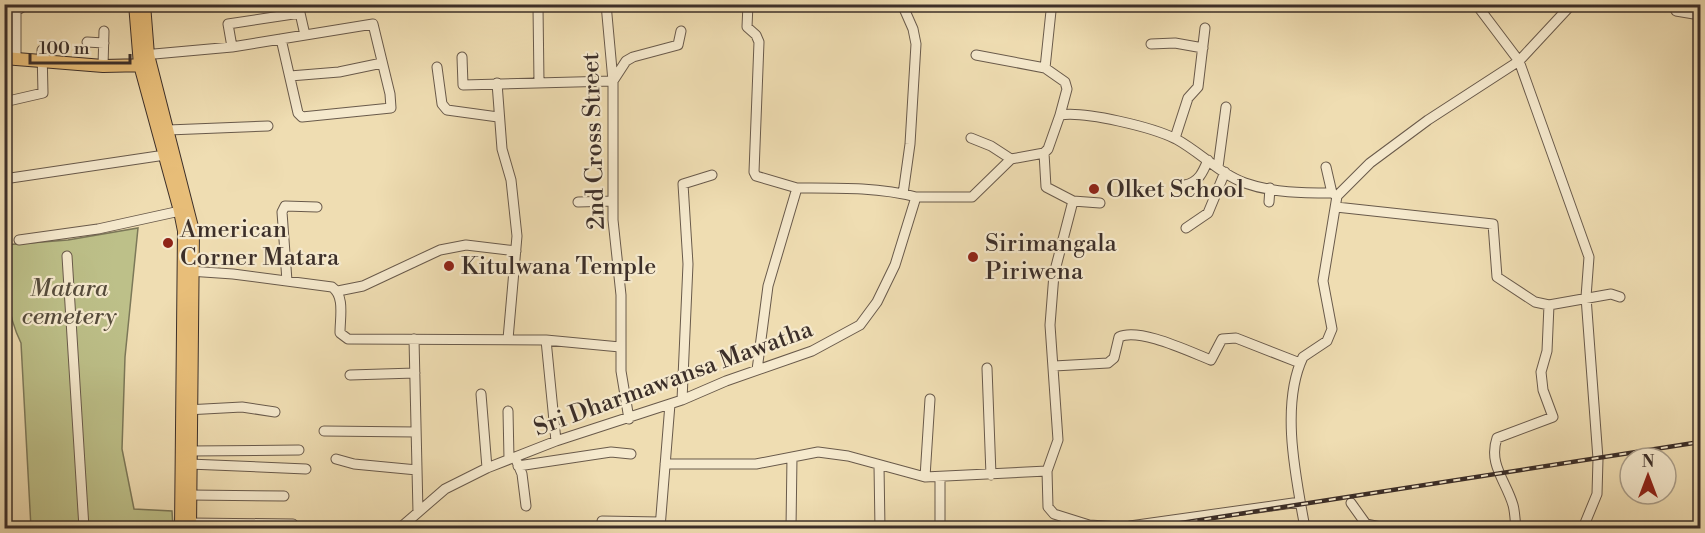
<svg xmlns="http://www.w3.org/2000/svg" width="1705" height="533" font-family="'Libre Bodoni',serif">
  <rect width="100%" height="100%" fill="#efddb2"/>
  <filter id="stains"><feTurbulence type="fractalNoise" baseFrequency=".00333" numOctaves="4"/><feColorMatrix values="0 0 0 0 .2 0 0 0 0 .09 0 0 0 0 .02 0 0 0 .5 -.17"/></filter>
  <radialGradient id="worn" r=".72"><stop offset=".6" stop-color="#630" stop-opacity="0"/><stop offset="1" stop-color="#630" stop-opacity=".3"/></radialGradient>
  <!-- green -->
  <path fill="#bdc089" stroke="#7c7859" stroke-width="1.5" d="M138 228 125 357 122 449 134 509 172 511 173 528H31L21 343C6 313 5 279 4 245L68 240Z"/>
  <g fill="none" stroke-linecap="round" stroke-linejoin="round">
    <!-- minor casing -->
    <g stroke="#695a4b" stroke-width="11">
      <path id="minor" d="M606 4 613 81V220L621 295V371L629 419
        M748 4 747 27 756 35 759 42 754 172 756 176 797 188 768 286 757 370
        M902 4 913 29 916 44 910 144 903 194
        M1476 4 1519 61 1589 257 1586 297 1598 459 1597 494 1583 528
        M1673 4 1676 11 1700 15
        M538 7 539 82
        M87 42 104 43
        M1151 44 1175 43 1203 48
        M232 47 228 24 300 13 305 35
        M143 55 232 47 373 24 390 94 391 108 302 117 298 113 281 39
        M976 55 1045 68 1065 82 1067 89 1060 115
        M462 57 463 85 613 81 626 61 633 57 678 45 681 31
        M16 58V11L27 4
        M103 66 104 31
        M437 67 442 104 447 110 498 117
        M1045 68 1051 11 1047 4
        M290 76 339 72 382 63
        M497 83 502 149 511 180 517 236 508 339
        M4 102 43 93 42 50
        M168 130 268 126
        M971 138 991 146 1011 159
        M1175 138 1188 98 1198 87 1205 28
        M1044 153 1046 187 1073 201 1054 274 1050 325 1058 440 1047 471 1048 507 1054 514 1089 525 1136 528
        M1218 167 1226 107
        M1326 167 1332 193
        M4 179 165 155
        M1185 185C1199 182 1203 172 1208 160
        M797 188C836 188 879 187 916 197
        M1073 201 1100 203
        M578 202 613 201
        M1269 202 1270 188
        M1336 207 1493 224 1497 277 1535 302 1549 305 1611 294 1620 297
        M1186 228 1208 213 1225 172
        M19 240 98 229 180 211
        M67 256 84 528
        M189 271 233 274 332 287C345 296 340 317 340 333L348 339 546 340 620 347
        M287 281 282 212 285 206 317 207
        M338 291 363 286 440 250 466 245 516 251
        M414 339 418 512
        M546 340 556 441
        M1054 366 1108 363 1114 358 1119 337C1139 327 1190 352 1211 360L1222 339 1236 338 1300 363
        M987 368 991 475
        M350 375 415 373
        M481 394 487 468
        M682 400 688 264 683 184 712 175
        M186 410 242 407 275 412
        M508 411 509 459
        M324 431 416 432
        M190 451 299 450
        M336 459 354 464 417 470
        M517 462 522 474 526 506
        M189 464 306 469
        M665 464H756L818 452 848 456 925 477 1047 471
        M518 466 611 452 631 454
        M879 466 880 528
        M925 477 930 399
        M190 495 284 496
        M1351 503 1366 524 1385 528
        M602 521 660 522
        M190 523 293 524
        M1130 526 1300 502
        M400 528 445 489 487 468 556 441 682 400 726 381 812 351 860 325 877 302 895 265 916 197H972L1011 159 1044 153 1048 149 1060 115C1085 111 1152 127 1176 139 1200 152 1220 174 1245 183 1273 193 1303 193 1332 193L1337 196
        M660 528 670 404
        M791 528 792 457
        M940 528V477
        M1305 528C1296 478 1280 405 1303 357L1327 341 1332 329 1323 281 1337 196 1370 163 1428 120 1519 61 1572 4
        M1516 528C1515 521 1515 512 1513 505 1506 481 1488 464 1497 438L1553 417 1543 390 1541 372 1547 351 1549 305"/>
    </g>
    <!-- major casing -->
    <g stroke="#3c2f29" stroke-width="14">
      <path id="major" d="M135 4 140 65 180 211 184 231 181 528
        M144 4 148 55 193 231 190 528
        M4 58 103 66 147 65"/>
    </g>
    <!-- minor -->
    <use href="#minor" stroke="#f5e9cd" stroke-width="9"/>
    <!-- major -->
    <use href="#major" stroke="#e8be79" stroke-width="12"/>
    <!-- rail casing -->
    <g stroke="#3c2f29" stroke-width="4.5">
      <path id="rail" d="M1149 528 1700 442"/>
    </g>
    <!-- rail -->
    <use href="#rail" stroke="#f5e9cd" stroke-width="2" stroke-dasharray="7" stroke-linecap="butt"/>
  </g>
  <!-- markers -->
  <g fill="#8f2418" stroke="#f5e9cd" stroke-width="2">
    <circle cx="1094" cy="189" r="6"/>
    <circle cx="168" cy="243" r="6"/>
    <circle cx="973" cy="257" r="6"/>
    <circle cx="449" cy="266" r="6"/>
  </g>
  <g text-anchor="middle" stroke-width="4.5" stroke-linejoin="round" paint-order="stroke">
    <!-- street labels -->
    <g font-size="24" fill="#3c2f29" stroke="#f5e9cd">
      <text transform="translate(593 141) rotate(-92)" y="8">2nd Cross Street</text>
      <text transform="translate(673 378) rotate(-20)" y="8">Sri Dharmawansa Mawatha</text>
    </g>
    <!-- poi labels -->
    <g font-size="24" fill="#3c2f29" stroke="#f5e9cd" text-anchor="start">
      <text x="1106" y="197">Olket School</text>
      <text x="180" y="237">American<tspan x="180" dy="28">Corner Matara</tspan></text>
      <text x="985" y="251">Sirimangala<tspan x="985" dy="28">Piriwena</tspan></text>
      <text x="461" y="274">Kitulwana Temple</text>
    </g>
    <!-- park labels -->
    <g font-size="24" font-style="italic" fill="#564c3c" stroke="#f5e9cd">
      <text x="69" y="296">Matara<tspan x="69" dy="28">cemetery</tspan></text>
    </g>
  </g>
  <!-- margin -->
  <rect width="1705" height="533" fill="none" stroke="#efddb2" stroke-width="24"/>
  <rect x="6" y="6" width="1693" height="521" fill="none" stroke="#3c2f29" stroke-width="3"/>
  <rect x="12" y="12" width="1681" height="509" fill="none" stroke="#3c2f29" stroke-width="1.5"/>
  <!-- north arrow -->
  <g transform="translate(1648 476)"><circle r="28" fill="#f5e9cd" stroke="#ab9f8b" stroke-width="1.5"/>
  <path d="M0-4.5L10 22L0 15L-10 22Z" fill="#8f2418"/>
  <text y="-9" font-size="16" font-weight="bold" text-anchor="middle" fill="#3c2f29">N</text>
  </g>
  <!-- scale -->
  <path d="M30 54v9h100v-9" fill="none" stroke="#3c2f29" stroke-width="3"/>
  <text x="39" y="54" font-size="18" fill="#3c2f29" stroke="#f5e9cd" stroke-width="4.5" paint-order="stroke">100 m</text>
  <rect width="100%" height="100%" filter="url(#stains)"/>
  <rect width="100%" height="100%" fill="url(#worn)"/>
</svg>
